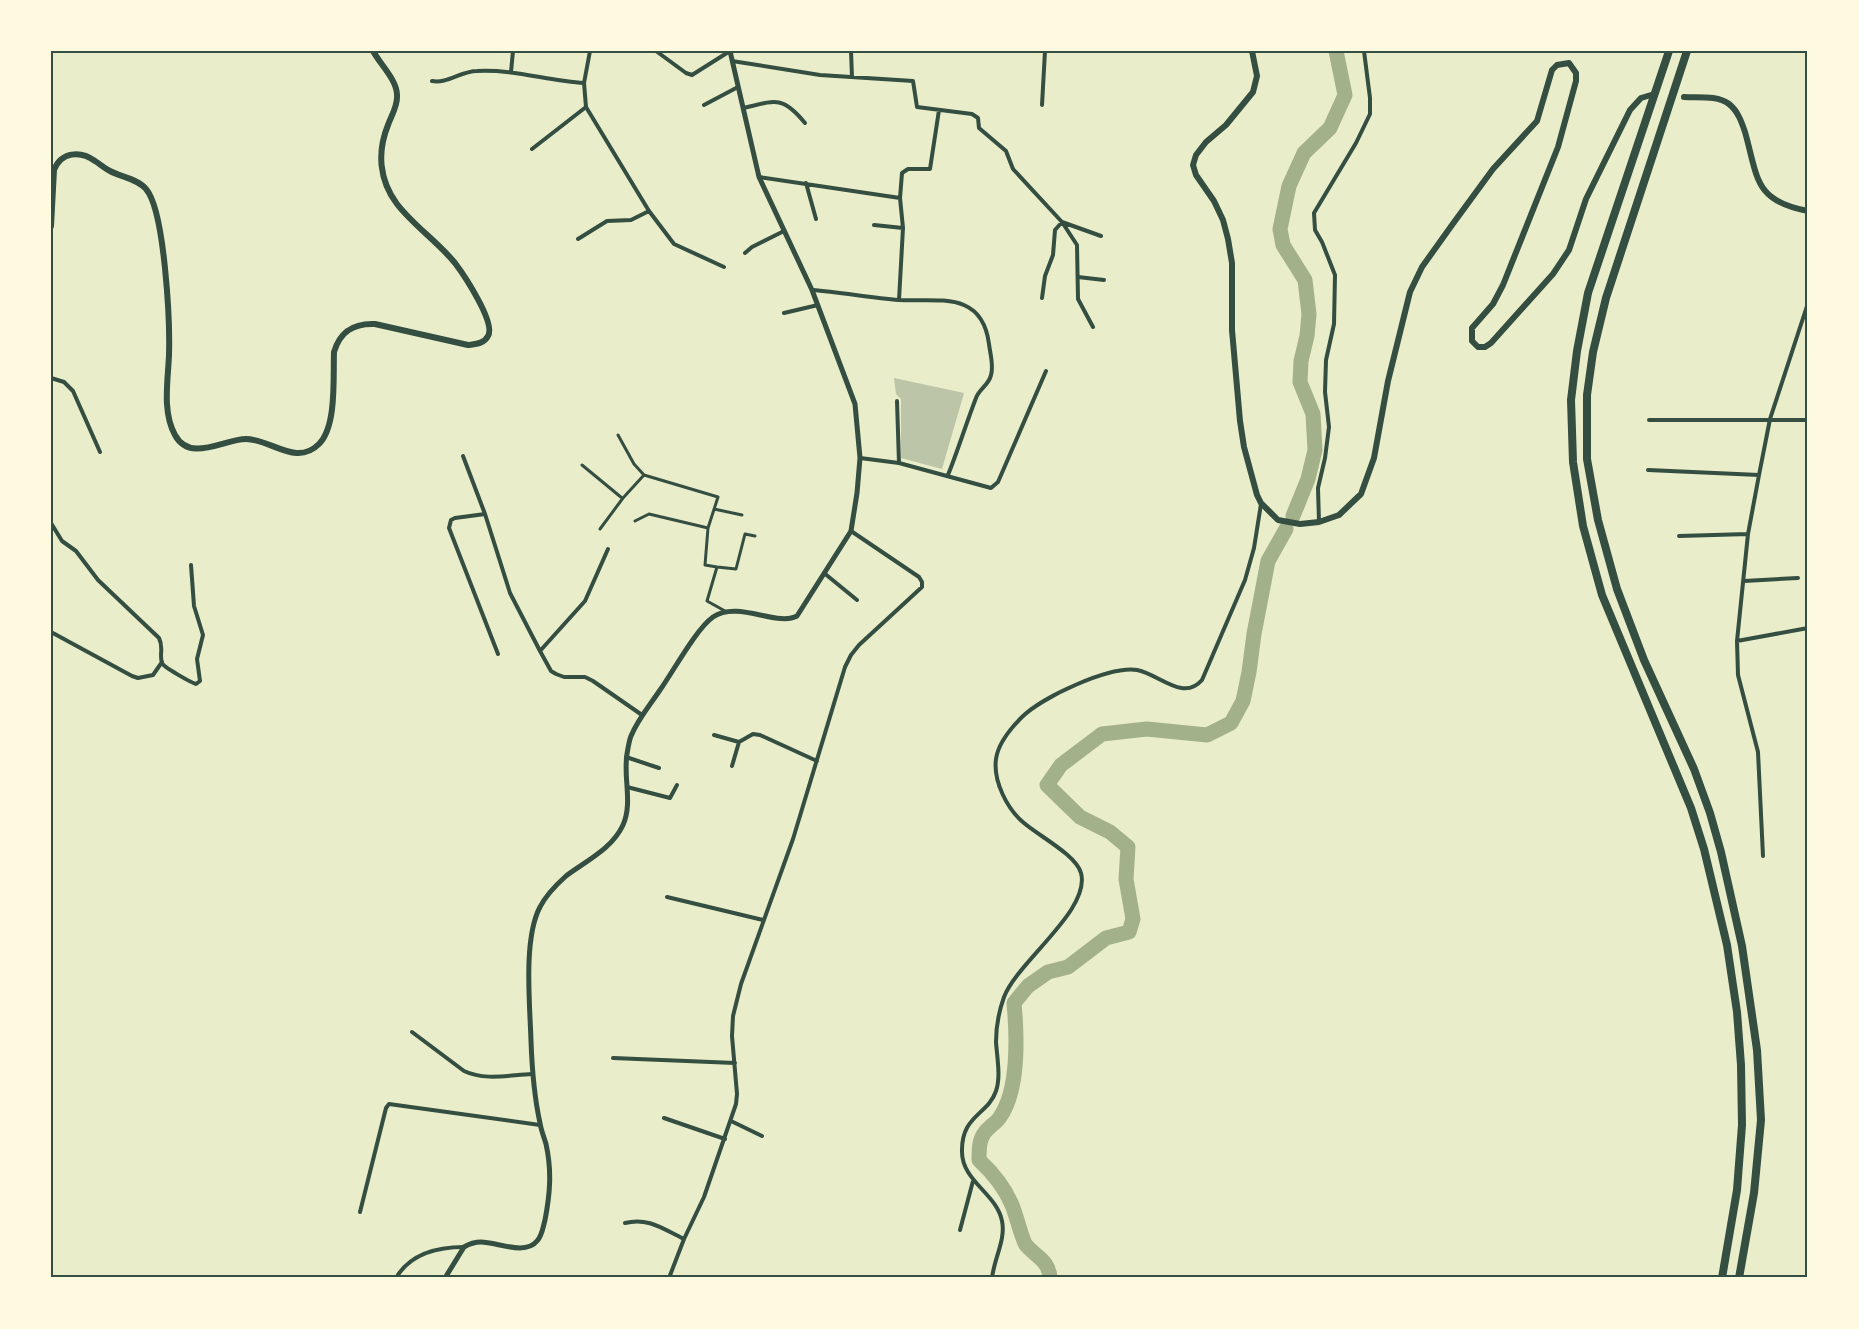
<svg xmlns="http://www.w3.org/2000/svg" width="1859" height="1329" font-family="Lato,sans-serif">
  <rect width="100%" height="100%" fill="#e9edc9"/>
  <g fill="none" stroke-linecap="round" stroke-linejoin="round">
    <!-- river -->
    <path stroke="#a3b18a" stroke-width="15" d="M1293 516 1308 479 1315 450 1313 414 1300 382 1301 361 1307 336 1309 314 1305 280 1283 245 1280 229 1289 186 1304 153 1330 128 1345 95 1336 51
      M1050 1278C1049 1260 1036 1257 1026 1245 1022 1240 1016 1214 1012 1205 1005 1188 993 1173 979 1160 979 1146 979 1136 990 1127 993 1124 998 1121 1000 1117 1019 1090 1017 1035 1014 1003L1028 986 1048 972 1068 967 1106 938 1129 932 1133 919 1126 879 1128 847 1110 832 1080 817 1047 785 1061 765 1102 734 1147 729 1207 735 1231 723 1243 701 1249 672 1254 634 1268 561 1286 529"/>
  </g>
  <!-- building -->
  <path fill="#bcc5a7" d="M894 378 964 393 942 469 901 458V399L896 394Z"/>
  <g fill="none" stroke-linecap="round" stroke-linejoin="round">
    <!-- pedestrian -->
    <path stroke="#344e41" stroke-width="3" d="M618 435 634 464 644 475
      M582 465 622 498
      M714 509 742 515
      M635 521 649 514 708 528
      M600 529 623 498 644 475 718 497 708 528 705 565 717 567 707 601 725 611
      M717 567 736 569 745 534 755 536"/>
    <!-- minor -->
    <path stroke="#344e41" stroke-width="4" d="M590 51 584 83 586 107 649 211 674 244 724 267
      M656 51 686 73 692 75 730 51
      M851 51 852 77
      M732 61 820 75 913 81 917 107 972 114 978 118 979 128 1006 151 1013 169 1062 222 1077 245 1078 299 1093 327
      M511 72 513 51
      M432 81C447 84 461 71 477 71 514 69 548 81 584 83
      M704 105 738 87
      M1042 105 1045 51
      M744 108C776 100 783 96 805 123
      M532 149 586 107
      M759 177 900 198
      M806 183 816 219
      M874 225 903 228
      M578 239 607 221 631 220 649 211
      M745 253 752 247 784 231
      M1078 277 1104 280
      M812 290C841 292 870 298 899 300 938 302 982 290 989 344 990 353 994 366 991 375 989 385 979 389 976 398 966 424 958 450 948 475
      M1042 298 1045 276 1053 255 1055 230 1062 222 1101 236
      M899 300 903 228 900 198 902 173 908 169H930L939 110
      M784 313 818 305
      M51 378 64 382 73 391 100 452
      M897 401 899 463
      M1649 420H1808
      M463 456 485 514 510 593 540 651 551 671 556 674 564 677H585L593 681 642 715
      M860 458 899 463 991 488 998 482 1046 371
      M1648 470 1759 475
      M485 514 455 518 451 520 449 528 498 654
      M1319 522 1318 488 1325 458 1329 427 1325 392 1326 360 1334 324 1335 275 1322 242 1315 230 1314 213 1356 143 1370 114V98L1364 51
      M51 523 62 541 76 551 98 580 159 638C164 648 159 654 162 663 163 667 192 683 196 684L200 681 197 659 203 635 194 606 191 565
      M1679 536 1748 534
      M824 573 857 600
      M1744 581 1798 578
      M51 632 132 676 138 678 153 675 162 662
      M1737 641 1808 628
      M540 651 585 601 608 549
      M714 735 739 742
      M626 757 659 768
      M732 766 739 742 753 734 760 735 817 761
      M627 787 670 798 677 785
      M1763 856 1758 752 1738 675 1737 641 1748 534 1759 475 1770 419 1808 303
      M667 897 763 920
      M412 1032 464 1071C485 1081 509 1075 532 1074
      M613 1058 735 1063
      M664 1118 725 1139
      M731 1121 762 1136
      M360 1212 386 1108 389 1104 540 1125
      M625 1223C648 1217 663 1229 684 1239
      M960 1230 973 1181
      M631 1277 635 1278
      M396 1278C410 1254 437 1247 464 1247
      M669 1278 684 1239 704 1197 736 1104 737 1094 732 1036 733 1016 741 984 793 839 845 667 851 655 859 645 922 587V582L919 577 851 531
      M992 1278C994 1259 1006 1239 1002 1221 997 1194 962 1181 962 1152 961 1115 988 1115 996 1091 1001 1077 997 1057 996 1042 996 1027 999 1011 1004 997 1018 961 1091 910 1081 873 1076 855 1039 836 1024 823 1007 809 993 781 996 759 998 744 1012 727 1022 717 1042 697 1109 666 1137 670 1159 674 1183 702 1202 680L1245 580 1254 548 1261 504"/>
    <!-- tertiary -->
    <path stroke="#344e41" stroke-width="5" d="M445 1278 464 1247C469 1244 474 1242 481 1242 497 1242 525 1256 537 1241 542 1236 543 1227 545 1220 550 1194 552 1171 546 1144 544 1137 541 1130 540 1123 534 1096 532 1069 531 1041 530 1005 523 939 540 907 546 895 556 885 566 876 586 861 612 849 623 825 633 803 623 777 627 754 628 748 629 741 631 736 638 719 650 705 660 690 673 672 696 629 713 617 738 600 777 627 797 616L851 531 857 493 860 458 855 404 812 290 759 177 730 51"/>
    <!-- secondary -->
    <path stroke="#344e41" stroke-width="6" d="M1252 51 1257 76 1253 92 1226 125 1206 142 1196 155 1193 165 1196 175 1214 201 1223 220 1228 239 1232 263V330L1240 421 1244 447 1257 495 1261 503 1278 520 1300 524 1319 522 1339 515 1361 494 1374 458 1388 381 1410 292 1422 267 1452 225 1493 169 1537 121 1552 70 1557 65 1569 63 1576 73V81L1558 147 1503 285 1493 304 1472 328V341L1478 347H1485L1491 343 1553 274 1569 250 1586 199 1630 110 1641 98 1651 95
      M1684 97C1698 98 1717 95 1729 104 1738 111 1742 123 1745 132 1758 178 1754 201 1808 211
      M51 226 54 170C61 152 80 150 95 161 100 164 104 168 110 171 121 177 138 179 146 189 165 211 170 323 169 355 168 380 162 412 175 435 190 463 224 439 246 439 271 439 296 467 319 444 337 426 333 377 334 352 340 332 353 323 375 324L468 345C475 344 484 344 488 336 496 323 464 275 455 263 438 242 414 226 397 204 379 180 377 152 388 125 391 116 398 106 397 95 397 80 380 64 373 51"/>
    <!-- motorway -->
    <path stroke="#344e41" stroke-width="8" d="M1669 51 1588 293 1577 351 1571 400 1573 462 1583 526 1602 595 1691 808 1704 849 1727 945 1737 1012 1741 1065 1742 1125 1737 1190 1722 1278
      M1687 51 1606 298 1593 352 1587 395V459L1598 520 1617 589 1644 660 1694 769 1710 813 1721 852 1742 946 1757 1050 1761 1120 1754 1193 1739 1278"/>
  </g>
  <!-- border -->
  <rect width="1859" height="1329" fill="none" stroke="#fefae0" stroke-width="105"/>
  <rect x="52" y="52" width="1754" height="1224" fill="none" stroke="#344e41" stroke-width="2"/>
</svg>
